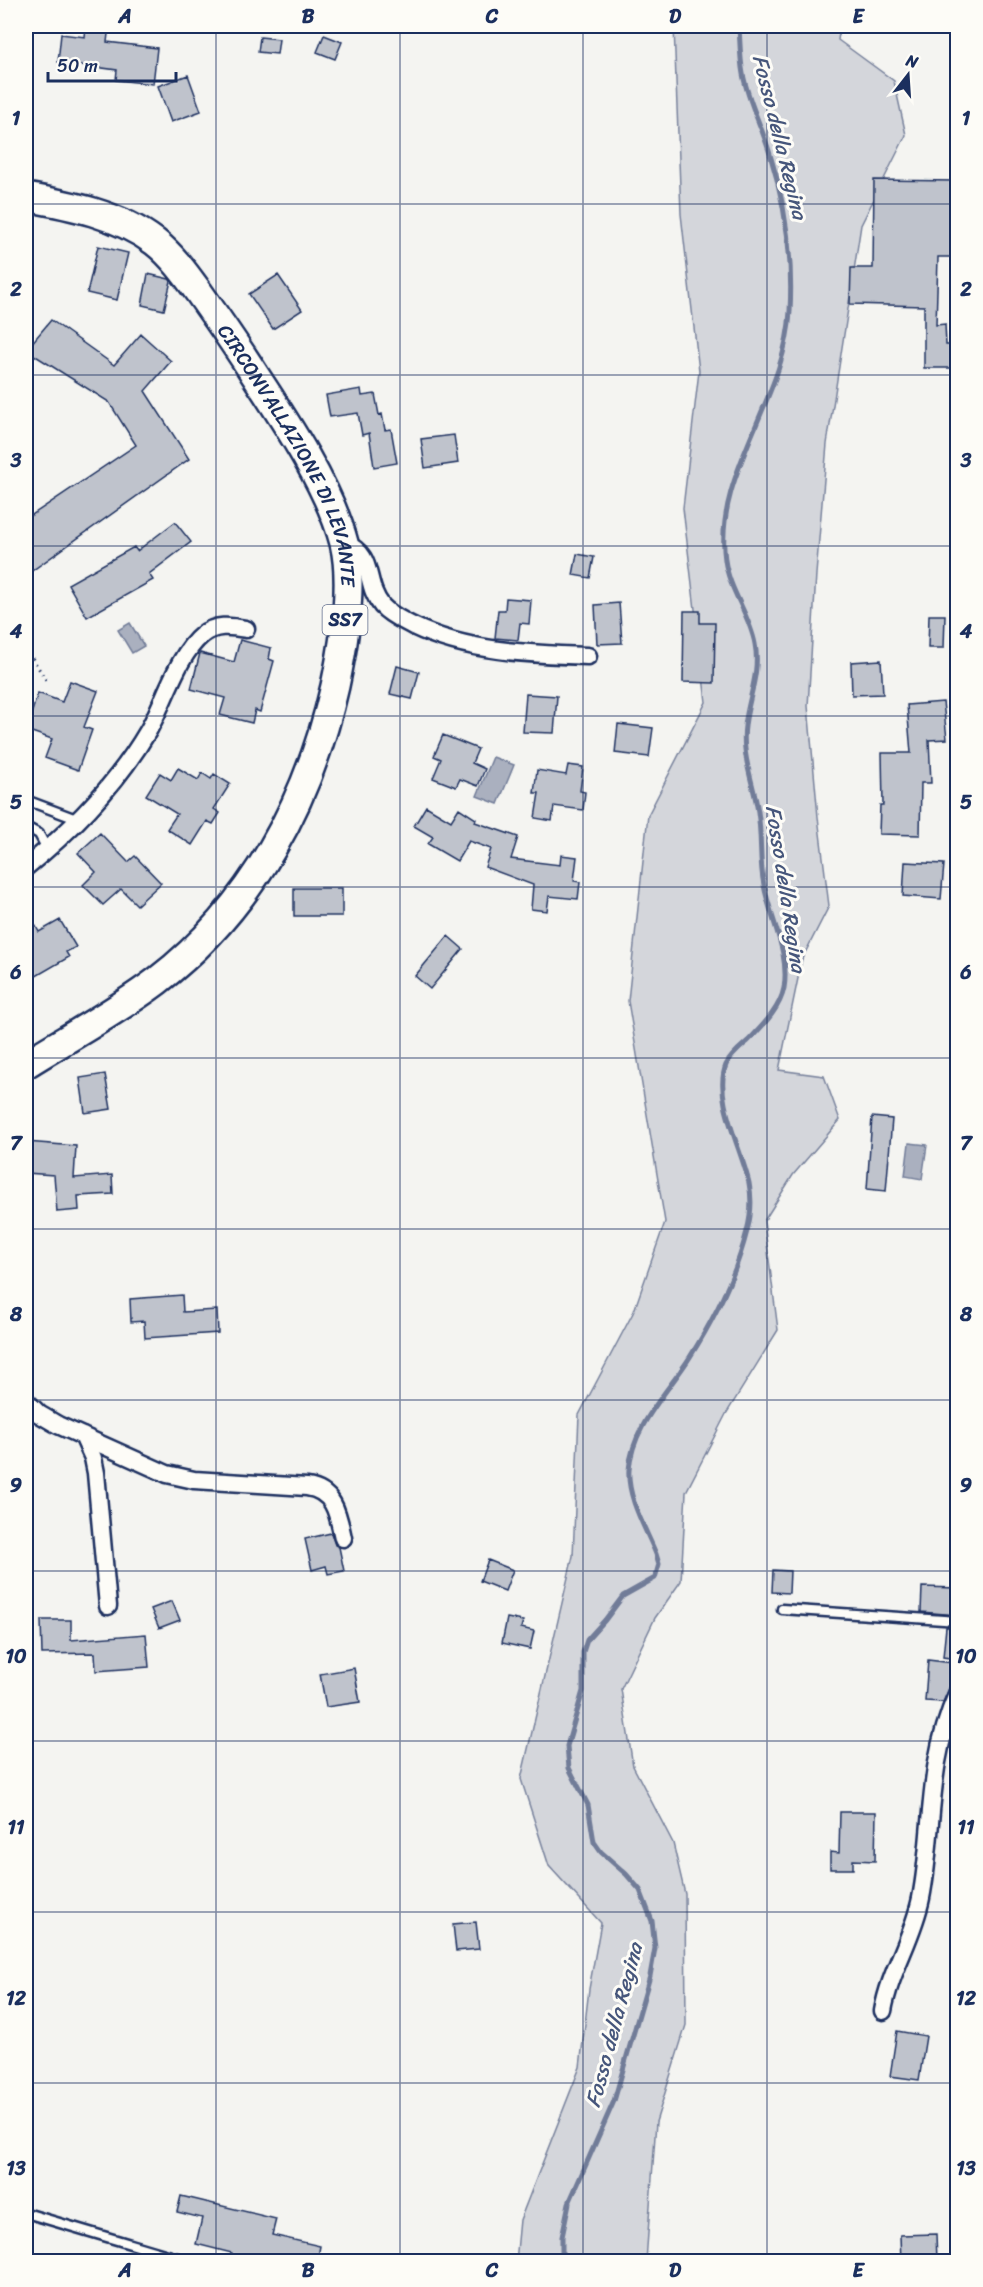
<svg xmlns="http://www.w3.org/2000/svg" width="983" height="2287" font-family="Sriracha,sans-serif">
  <rect width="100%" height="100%" fill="#f4f4f1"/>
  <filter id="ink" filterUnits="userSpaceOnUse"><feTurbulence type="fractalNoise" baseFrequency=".0167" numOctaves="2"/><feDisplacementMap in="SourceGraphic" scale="12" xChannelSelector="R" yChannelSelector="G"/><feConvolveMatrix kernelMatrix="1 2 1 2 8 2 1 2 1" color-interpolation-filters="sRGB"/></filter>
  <g filter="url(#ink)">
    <!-- green -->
    <path fill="#d4d6db" stroke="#78829c" stroke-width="1.5" d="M674 26H840L838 40 894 81 906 135 861 225 827 444 816 574 808 706 818 817 829 906 802 959 779 1070 824 1076 840 1120 793 1175 764 1221 778 1330 726 1414 686 1492 681 1581 655 1618 621 1689 633 1766 673 1843 685 1894 686 2025 656 2122 646 2261 516 2262 520 2220 580 2067 589 1989 601 1923 549 1866 521 1779 573 1556 579 1415 634 1311 665 1222 628 1001 648 815 706 702 683 508 699 371 681 214Z"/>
    <!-- water -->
    <path fill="#aab0bf" stroke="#717c98" stroke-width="1.5" d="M130 623 144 646 132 653 118 630Z
      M493 757 514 765 498 804 477 796Z
      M909 1143 927 1145 922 1179 905 1176Z"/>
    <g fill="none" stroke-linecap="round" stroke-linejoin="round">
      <!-- stream -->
      <path stroke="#717c98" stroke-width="5" d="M562 2262V2237L569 2203 614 2101 650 1976 655 1948 652 1921 640 1890 626 1874 601 1852 594 1842 588 1805 569 1768 567 1746 583 1691V1652L587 1640 605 1620 623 1596 655 1578 659 1564 656 1554C646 1529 627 1498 629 1470 632 1426 668 1392 690 1357 714 1319 736 1275 747 1231 751 1216 752 1198 749 1183 742 1150 713 1097 726 1065 731 1055 740 1048 748 1041 762 1026 780 1009 784 988 790 953 770 918 764 885 759 861 762 836 758 812 755 791 747 770 745 749 740 713 762 680 755 644 750 615 729 590 725 560 713 474 786 398 790 311 793 258 785 202 769 151 761 125 748 101 743 74 740 58 740 42 739 26"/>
    </g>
    <!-- building -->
    <path fill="#bfc3cc" stroke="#1b2f5e" stroke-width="1.5" d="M86 26H109L107 42 157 48 153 84 116 80 117 70 58 62 61 34 85 37Z
      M324 35 342 42 335 59 317 52Z
      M260 37 279 39 277 54 258 52Z
      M188 75 201 111 171 122 158 86Z
      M874 180 957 181V257H938L936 325 945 324 946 345H957V368H924V306L850 304 851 268H873Z
      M98 246 128 253 117 300 87 293Z
      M148 274 169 279 171 281 164 310 142 305Z
      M278 275 302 310 273 329 249 294Z
      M51 320 114 365 141 334 171 361 145 391 189 459 26 575V519L136 445 109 402 26 350Z
      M361 389 362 396 375 394 379 415 382 414 385 430 391 429 397 463 374 467 369 433 362 435 358 413 330 417 326 395Z
      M454 435 458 463 425 468 421 439Z
      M175 522 191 542 149 574 153 580 87 617 68 584 134 547 137 551Z
      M577 554 594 557 590 578 573 575Z
      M506 598 531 600 529 624 520 623 518 640 495 638 498 610H505Z
      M619 603 622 643 597 644 595 605Z
      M684 611H700V623H715L714 683 683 682Z
      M929 615H945L944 648H928Z
      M240 640 271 648 269 659 274 661 260 712 255 710 252 723 220 715 225 698 191 689 200 653 234 662Z
      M881 660 883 694 852 695 851 662Z
      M397 666 419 672 412 699 390 694Z
      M70 681 98 691 84 727 92 730 78 770 45 758 52 739 26 730 38 693 62 702Z
      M526 694 557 696 554 733 523 732Z
      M943 702 947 739 929 740 931 783H921L920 835 879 834 880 805H883L882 753H911L907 705Z
      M618 724 653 728 649 757 615 753Z
      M443 735 478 749 472 763 485 769 478 786 460 779 456 787 433 778 441 759 434 756Z
      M568 765 583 767 580 791 585 792 583 810 554 806 552 821 535 818 539 793H534L537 770 566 775Z
      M178 768 198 780 202 773 211 779 214 774 230 784 214 809 220 813 213 824 207 821 192 845 167 829 177 814 146 795 160 773 171 780Z
      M426 806 451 821 459 808 476 819 475 822 518 837 511 859 560 865 561 855 577 857 574 881 580 882 578 899 549 896 547 911 531 909 533 885 485 867 491 849 469 841 457 861 428 844 433 837 414 826Z
      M100 833 128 862 135 856 161 883 137 905 121 889 103 905 83 885 96 872 78 853Z
      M905 862 944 864 941 899 903 896Z
      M294 888H342V916H294Z
      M26 908 39 932 60 920 76 947 66 952 69 957 26 982Z
      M448 936 463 949 430 989 415 976Z
      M105 1074 111 1109 85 1113 80 1078Z
      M872 1117 892 1119 886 1191 867 1189Z
      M26 1142 76 1146 74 1178 112 1175 113 1194 78 1196 79 1210 57 1212 54 1175 26 1173Z
      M182 1295 183 1312 217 1310 218 1333 145 1338 144 1321 131 1322 130 1299Z
      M331 1533 335 1545 339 1547 344 1571 328 1574 326 1566 312 1570 305 1539Z
      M488 1560 513 1570 505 1591 480 1581Z
      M773 1570 790 1571 789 1593 772 1592Z
      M922 1587 957 1588V1615L921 1612Z
      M172 1601 180 1620 159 1628 151 1609Z
      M507 1618 523 1621 521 1628 534 1631 530 1649 502 1643Z
      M41 1620H71V1640L146 1634 149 1667 96 1671 95 1653 42 1654Z
      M946 1627H957V1659L943 1657Z
      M928 1660 953 1663 951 1684 943 1702 925 1701Z
      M354 1668 360 1702 326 1707 320 1674Z
      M840 1812H876L875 1861 853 1860V1869H830V1852L839 1853Z
      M476 1922 479 1949 456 1951 453 1924Z
      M897 2031 926 2036 919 2080 890 2076Z
      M181 2196 276 2219 272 2235 320 2246 317 2262H230L232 2253 196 2244 202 2218 177 2212Z
      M936 2234 937 2261 901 2262 900 2235Z"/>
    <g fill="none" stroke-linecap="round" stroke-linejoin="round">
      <!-- service casing -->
      <g stroke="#1b2f5e" stroke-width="13">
        <path id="service" d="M26 800 79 820
          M26 827 39 834 47 849
          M782 1609 958 1621
          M26 2213 191 2262"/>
      </g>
      <!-- minor casing -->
      <g stroke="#1b2f5e" stroke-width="21">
        <path id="minor" d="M344 543C376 555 363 583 382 606 390 615 402 620 413 626 467 652 529 654 588 656
          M26 867C73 829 117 784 148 731 164 703 178 654 202 635 215 624 230 626 246 629
          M26 1401 39 1414 58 1425 167 1474 194 1480 307 1487C335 1491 338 1515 343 1538
          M83 1436 93 1458 96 1473 108 1606
          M883 2011C890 1971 913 1938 921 1898 930 1853 929 1807 937 1762 941 1738 948 1715 958 1692"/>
      </g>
      <!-- primary casing -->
      <g stroke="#1b2f5e" stroke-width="32">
        <g id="primary">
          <path id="s1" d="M26 197C70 205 118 214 155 242 173 256 187 276 200 294 219 321 238 348 255 375 286 422 330 489 344 543 354 585 344 644 335 686 309 801 252 908 157 981 116 1012 69 1037 26 1064"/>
        </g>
      </g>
      <!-- path -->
      <path stroke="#1b2f5e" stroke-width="3" stroke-dasharray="1.5 4.5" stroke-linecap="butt" d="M26 648 46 680"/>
      <!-- service -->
      <use href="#service" stroke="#fdfcf7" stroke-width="8"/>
      <!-- minor -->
      <use href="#minor" stroke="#fdfcf7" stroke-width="16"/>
      <!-- primary -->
      <use href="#primary" stroke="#fdfcf7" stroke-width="27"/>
    </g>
  </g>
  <!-- grid -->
  <path fill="none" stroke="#1b2f5e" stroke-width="1.5" stroke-opacity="0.55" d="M216 26V2262M400 26V2262M583 26V2262M767 26V2262M26 204H958M26 375H958M26 546H958M26 716H958M26 887H958M26 1058H958M26 1229H958M26 1400H958M26 1571H958M26 1741H958M26 1912H958M26 2083H958"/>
  <g text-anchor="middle" stroke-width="6" stroke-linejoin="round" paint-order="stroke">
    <!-- shield labels -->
    <rect fill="#fdfcf7" stroke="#5f6c8c" stroke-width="1.5" x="322.5" y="605" width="45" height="30" rx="4.5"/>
    <g font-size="18" font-weight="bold" fill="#1b2f5e">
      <text x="345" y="626">SS7</text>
    </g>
    <!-- street labels -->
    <g font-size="20" fill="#1b2f5e" stroke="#fdfcf7">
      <text dy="7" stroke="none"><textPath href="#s1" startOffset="393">CIRCONVALLAZIONE DI LEVANTE</textPath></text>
    </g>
    <!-- water labels -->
    <g font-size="21" font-style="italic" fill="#46567b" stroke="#fdfcf7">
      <text transform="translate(780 137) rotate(76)" y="7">Fosso della Regina</text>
      <text transform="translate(786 889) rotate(81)" y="7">Fosso della Regina</text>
      <text transform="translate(614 2025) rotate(-75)" y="7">Fosso della Regina</text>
    </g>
  </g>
  <!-- margin -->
  <rect width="983" height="2287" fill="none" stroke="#fdfcf7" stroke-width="66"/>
  <!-- north arrow -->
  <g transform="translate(908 75) rotate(17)" stroke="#fdfcf7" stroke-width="4.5" paint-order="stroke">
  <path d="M0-4.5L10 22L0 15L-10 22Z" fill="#1b2f5e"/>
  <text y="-9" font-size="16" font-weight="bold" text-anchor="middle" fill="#1b2f5e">N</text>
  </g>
  <!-- scale -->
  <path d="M48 72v9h128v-9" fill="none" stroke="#1b2f5e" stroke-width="3"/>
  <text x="57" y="72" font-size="18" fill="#1b2f5e" stroke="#fdfcf7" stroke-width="4.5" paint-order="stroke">50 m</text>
  <rect x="33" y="33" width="917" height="2221" fill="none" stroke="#1b2f5e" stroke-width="2"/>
  <g font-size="20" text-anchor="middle" font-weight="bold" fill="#1b2f5e">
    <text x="125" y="23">A</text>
    <text x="308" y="23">B</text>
    <text x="492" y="23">C</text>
    <text x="675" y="23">D</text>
    <text x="858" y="23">E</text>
    <text x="16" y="125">1</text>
    <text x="966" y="125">1</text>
    <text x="16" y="296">2</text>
    <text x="966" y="296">2</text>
    <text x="16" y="467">3</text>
    <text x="966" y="467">3</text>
    <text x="16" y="638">4</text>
    <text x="966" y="638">4</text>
    <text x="16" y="809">5</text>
    <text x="966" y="809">5</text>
    <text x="16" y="979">6</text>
    <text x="966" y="979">6</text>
    <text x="16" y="1150">7</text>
    <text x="966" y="1150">7</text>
    <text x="16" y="1321">8</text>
    <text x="966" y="1321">8</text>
    <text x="16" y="1492">9</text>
    <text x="966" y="1492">9</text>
    <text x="16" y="1663">10</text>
    <text x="966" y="1663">10</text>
    <text x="16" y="1834">11</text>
    <text x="966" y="1834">11</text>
    <text x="16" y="2005">12</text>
    <text x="966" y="2005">12</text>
    <text x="16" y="2175">13</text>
    <text x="966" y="2175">13</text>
    <text x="125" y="2277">A</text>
    <text x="308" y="2277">B</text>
    <text x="492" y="2277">C</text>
    <text x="675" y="2277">D</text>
    <text x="858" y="2277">E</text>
  </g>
</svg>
